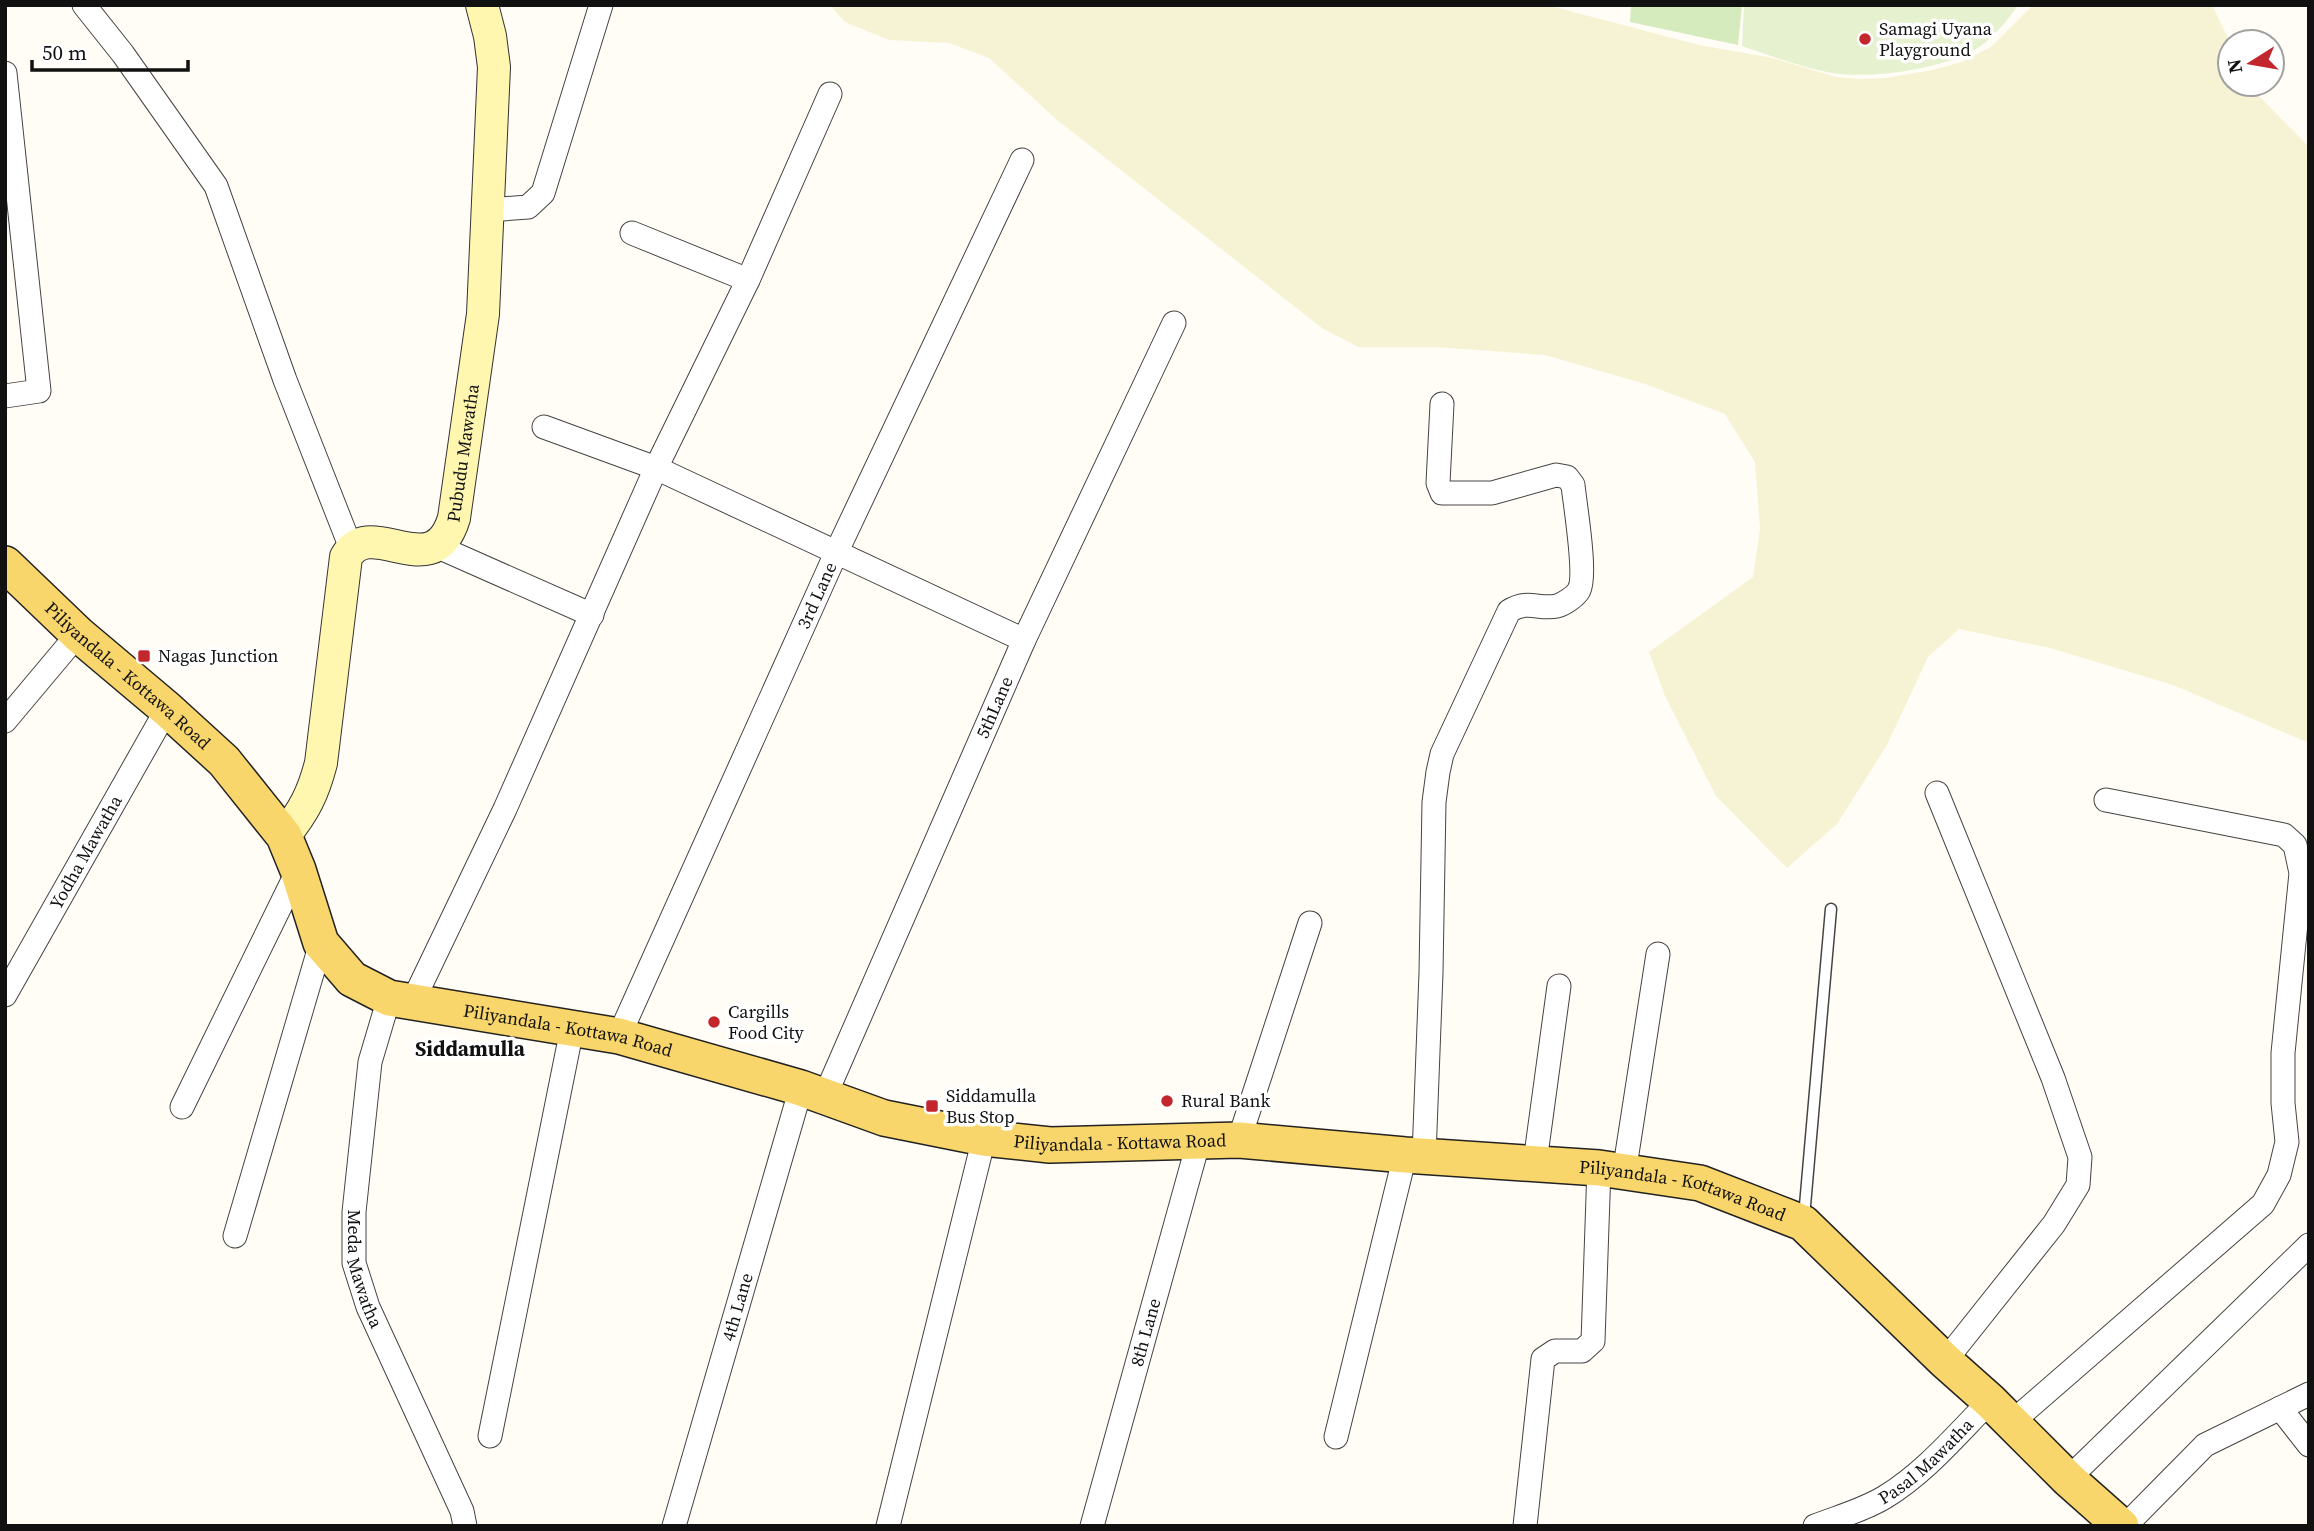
<svg xmlns="http://www.w3.org/2000/svg" width="2314" height="1531" font-family="'Source Serif 4',serif">
  <rect width="100%" height="100%" fill="#fffdf5"/>
  <!-- farmland -->
  <path fill="#f6f3d4" d="M830 5H1547L1699 45 1773 58 1836 77 1860 79 1886 78 1932 70 1962 62 1991 47 2033 5H2212L2230 42V84H2252L2257 94 2309 147V743L2173 685 2050 648 1959 629 1928 657 1887 745 1837 824 1787 868 1716 796 1665 696 1649 652 1753 577 1760 529 1755 462 1725 414 1645 384 1545 355 1435 347H1358L1322 328 1056 119 989 58 949 43 889 40 845 22Z"/>
  <!-- green -->
  <path fill="#d5ebbd" d="M1631 5H1742L1738 45 1630 22Z"/>
  <!-- pitch -->
  <path fill="#e6f2cf" d="M1744 5H2018C2008 20 1996 34 1982 45 1951 68 1878 78 1841 74 1813 72 1769 55 1742 46Z"/>
  <g fill="none" stroke-linecap="round" stroke-linejoin="round">
    <!-- lane casing -->
    <g stroke="#444" stroke-width="13">
      <path id="lane" d="M1804 1217 1831 909"/>
    </g>
    <!-- street casing -->
    <g stroke="#444" stroke-width="25">
      <g id="street">
        <path d="M84 5 123 54 216 186 285 380 351 548"/>
        <path d="M5 73 39 391 5 396"/>
        <path d="M488 210 528 207 543 193 601 5"/>
        <path d="M632 233 748 280"/>
        <path d="M544 427 656 468 1024 640"/>
        <path d="M436 546 592 615"/>
        <path d="M5 721 78 634"/>
        <path d="M1937 793 2053 1078 2080 1157 2078 1185 2054 1224 1945 1361"/>
        <path id="s1" d="M5 995 167 709"/>
        <path id="s2" d="M389 998 370 1062 354 1212V1263L368 1307 462 1511 465 1526"/>
        <path d="M412 1003 505 809 656 468 748 280 830 94"/>
        <path id="s3" d="M619 1036 837 551 1022 160"/>
        <path id="s4" d="M825 1096 1024 640 1174 323"/>
        <path d="M182 1107 298 870"/>
        <path d="M1239 1140 1310 923"/>
        <path d="M1424 1156 1431 973 1434 802 1438 772 1442 754 1509 611C1529 599 1538 610 1557 606 1564 604 1576 596 1579 590 1587 575 1575 505 1573 485L1567 477 1556 475 1492 493H1442L1438 483 1442 404"/>
        <path d="M1535 1162 1559 986"/>
        <path d="M1624 1173 1658 954"/>
        <path d="M235 1236 321 943"/>
        <path d="M2280 1408 2309 1445"/>
        <path d="M2011 1423 2263 1204 2279 1175 2287 1142 2283 1103V1053L2301 873 2295 845 2284 835 2106 800"/>
        <path d="M490 1436 572 1029"/>
        <path d="M1336 1437 1405 1155"/>
        <path d="M2068 1479 2309 1245"/>
        <path id="s5" d="M674 1526 801 1088"/>
        <path d="M888 1526 984 1138"/>
        <path id="s6" d="M1092 1526 1199 1140"/>
        <path d="M1525 1526 1543 1359 1555 1351H1582L1593 1341 1599 1168"/>
        <path id="s7" d="M1815 1526C1838 1517 1864 1510 1885 1497 1926 1472 1957 1434 1990 1401"/>
        <path d="M2125 1526 2205 1445 2309 1394"/>
      </g>
    </g>
    <!-- secondary casing -->
    <g stroke="#333" stroke-width="34">
      <g id="secondary">
        <path id="s8" d="M284 836C304 811 313 794 321 763L346 557C371 513 433 588 454 518L483 314 494 67 490 36 482 5"/>
      </g>
    </g>
    <!-- primary casing -->
    <g stroke="#222" stroke-width="38">
      <g id="primary">
        <path id="s9" d="M5 564 78 634 167 709 224 761 284 836 298 870 321 943 352 979 389 998 619 1036 801 1088 884 1118 984 1138 1050 1145 1239 1140 1405 1155 1599 1168 1700 1183 1803 1223 1945 1361 1990 1401 2068 1479 2121 1526"/>
      </g>
    </g>
    <!-- lane -->
    <use href="#lane" stroke="#fff" stroke-width="10"/>
    <!-- street -->
    <use href="#street" stroke="#fff" stroke-width="23"/>
    <!-- secondary -->
    <use href="#secondary" stroke="#fff6b0" stroke-width="32"/>
    <!-- primary -->
    <use href="#primary" stroke="#f9d66b" stroke-width="35"/>
  </g>
  <!-- markers -->
  <g fill="#c4262e" stroke="#fff" stroke-width="2.5">
    <circle cx="1865" cy="39" r="7"/>
    <rect x="137" y="649" width="14" height="14" rx="3.5"/>
    <circle cx="714" cy="1022" r="7"/>
    <circle cx="1167" cy="1101" r="7"/>
    <rect x="925" y="1099" width="14" height="14" rx="3.5"/>
  </g>
  <g text-anchor="middle" stroke-width="7" stroke-linejoin="round" paint-order="stroke">
    <!-- poi labels -->
    <g font-size="18" fill="#111" stroke="#fff" text-anchor="start">
      <text x="1879" y="35">Samagi Uyana<tspan x="1879" dy="21">Playground</tspan></text>
      <text x="158" y="662">Nagas Junction</text>
      <text x="728" y="1018">Cargills<tspan x="728" dy="21">Food City</tspan></text>
      <text x="946" y="1102">Siddamulla<tspan x="946" dy="21">Bus Stop</tspan></text>
      <text x="1181" y="1107">Rural Bank</text>
    </g>
    <!-- street labels -->
    <g font-size="18" fill="#111" stroke="#fff">
      <text dy="6" stroke="none"><textPath href="#s8" startOffset="486">Pubudu Mawatha</textPath></text>
      <text dy="6" stroke="none"><textPath href="#s3" startOffset="483">3rd Lane</textPath></text>
      <text dy="6" stroke="none"><textPath href="#s9" startOffset="166">Piliyandala - Kottawa Road</textPath></text>
      <text dy="6" stroke="none"><textPath href="#s4" startOffset="424">5thLane</textPath></text>
      <text dy="6" stroke="none"><textPath href="#s1" startOffset="164">Yodha Mawatha</textPath></text>
      <text dy="6" stroke="none"><textPath href="#s9" startOffset="775">Piliyandala - Kottawa Road</textPath></text>
      <text dy="6" stroke="none"><textPath href="#s9" startOffset="1342">Piliyandala - Kottawa Road</textPath></text>
      <text dy="6" stroke="none"><textPath href="#s9" startOffset="1909">Piliyandala - Kottawa Road</textPath></text>
      <text dy="6" stroke="none"><textPath href="#s2" startOffset="276">Meda Mawatha</textPath></text>
      <text dy="6" stroke="none"><textPath href="#s5" startOffset="228">4th Lane</textPath></text>
      <text dy="6" stroke="none"><textPath href="#s6" startOffset="201">8th Lane</textPath></text>
      <text dy="6" stroke="none"><textPath href="#s7" startOffset="130">Pasal Mawatha</textPath></text>
    </g>
    <!-- quarter labels -->
    <g font-size="21" font-weight="bold" fill="#111" stroke="#fff">
      <text x="470" y="1056">Siddamulla</text>
    </g>
  </g>
  <!-- border -->
  <rect width="2314" height="1531" fill="none" stroke="#111111" stroke-width="14"/>
  <!-- north arrow -->
  <g transform="translate(2251 63) rotate(259)"><circle r="33" fill="#ffffff" stroke="#a0a0a0" stroke-width="2"/>
  <path d="M0-5L12 26L0 18L-12 26Z" fill="#c4262e"/>
  <text y="-10" font-size="19" font-weight="bold" text-anchor="middle" fill="#111111">N</text>
  </g>
  <!-- scale -->
  <path d="M32 60v10h156v-10" fill="none" stroke="#111111" stroke-width="3.5"/>
  <text x="42" y="60" font-size="21" fill="#111111" stroke="#ffffff" stroke-width="5" paint-order="stroke">50 m</text>
</svg>
